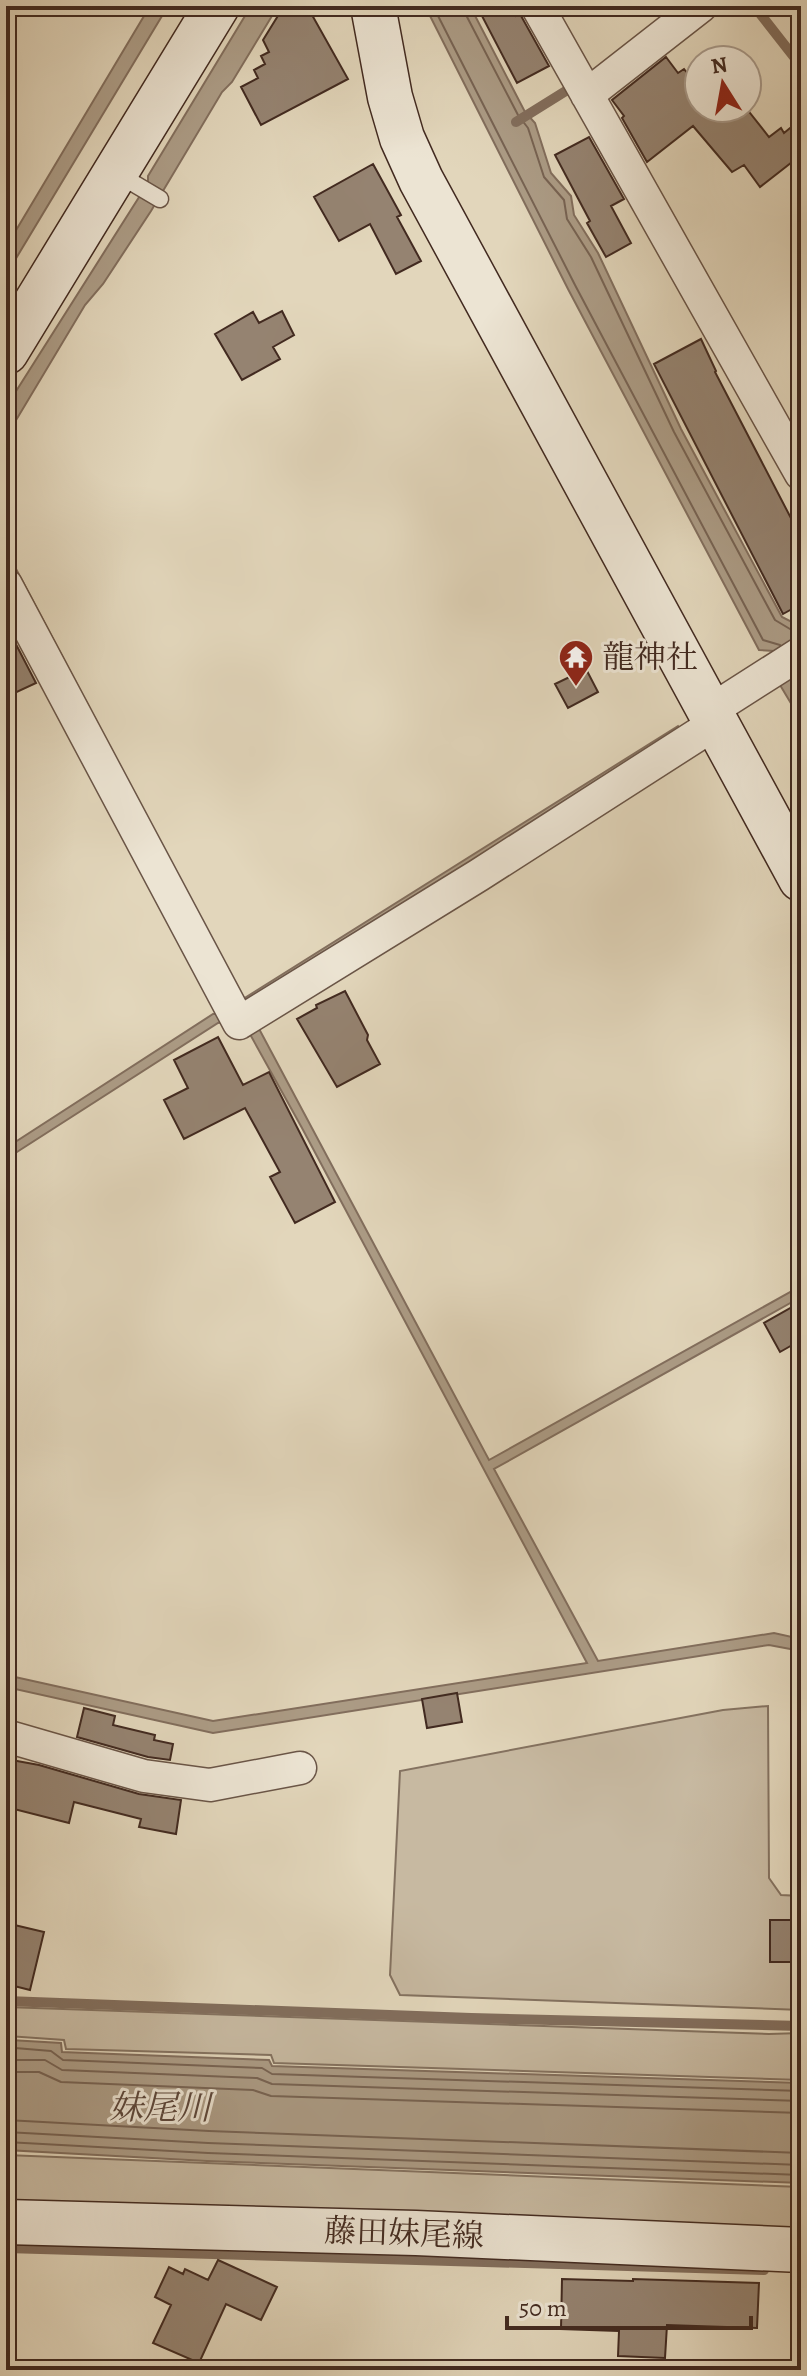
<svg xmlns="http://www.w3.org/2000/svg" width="807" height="2376" font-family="Alegreya,'Noto Serif JP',serif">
  <rect width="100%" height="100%" fill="#e2d6bb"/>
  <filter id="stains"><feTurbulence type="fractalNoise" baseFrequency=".0025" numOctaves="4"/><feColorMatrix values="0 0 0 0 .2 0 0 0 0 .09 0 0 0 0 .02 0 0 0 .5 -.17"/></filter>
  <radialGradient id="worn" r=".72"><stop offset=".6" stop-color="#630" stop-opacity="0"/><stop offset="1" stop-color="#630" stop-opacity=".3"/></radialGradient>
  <!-- green -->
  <path fill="#c7b9a1" stroke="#847260" stroke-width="2" d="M768 1706 769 1878 781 1895 801 1896V2010L400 1995 390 1975 400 1771 723 1710Z
    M6 2007 769 2034 801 2033V2080L274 2063 271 2055 66 2049 64 2040 8 2036 6 2047Z
    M6 2155 801 2187V2238L6 2204Z"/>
  <!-- water -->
  <path fill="#ac9c86" stroke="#826e5d" stroke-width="2" d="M150 6H168L6 275V247Z
    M251 6H278L232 82 222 92 151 211 103 284 85 305 6 437V407L148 183V176Z
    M425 6H470L525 112 535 123 551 173 571 196 574 215 598 253 681 429 782 617 800 626 801 720 780 685 787 672 774 651 759 650 568 289Z
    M6 550 243 999 678 726 684 735 249 1010 489 1460 801 1286V1297L494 1469 598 1661 774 1633 801 1639V1651L769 1645 213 1733 6 1687V1675L213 1721 587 1663 302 1128 241 1018 218 1023 6 1159V1148L213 1014H228L6 572Z
    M10 2040 61 2043 62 2052 269 2060 272 2066 801 2083V2183L207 2161 6 2150V2050H9Z"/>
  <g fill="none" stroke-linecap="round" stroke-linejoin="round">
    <!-- shore -->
    <path stroke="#776353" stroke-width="2" d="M433 6 575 285 763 640 780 645
      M464 6 465 13 518 115 528 128 544 177 564 200 567 219 591 257 674 432 775 620 795 632 801 633
      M6 2050 15 2048 51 2051 63 2060 262 2068 272 2074 801 2091
      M6 2060H45L62 2070 257 2078 272 2084 801 2101
      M6 2072H39L61 2082 253 2090 271 2096 801 2113
      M6 2120 209 2131 801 2153
      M6 2132 208 2143 801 2165
      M6 2142 208 2153 801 2175"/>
    <!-- stream -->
    <path stroke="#826e5d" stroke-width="10" d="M754 6 801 66
      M516 122 577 84
      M6 2001 471 2018 801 2026
      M6 2248 764 2270"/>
  </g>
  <!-- building -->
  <path fill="#958371" stroke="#422a20" stroke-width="2" d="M284 6H307L348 79 261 125 241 87 258 78 254 70 265 64 261 56 269 52 263 40Z
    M501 6H511L516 16 520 14 549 66 517 83 482 16Z
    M666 57 678 73 684 69 699 88V108H746L769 137 781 128 784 133 801 119V155L760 187 744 165 732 172 693 126 647 162 622 118 624 116 612 100Z
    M589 137 624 199 611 206 631 243 606 257 587 223 590 221 555 155Z
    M373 164 401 215 397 217 421 261 396 274 370 224 339 241 314 197Z
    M282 311 294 335 273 347 280 359 242 380 215 334 253 312 259 323Z
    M701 339 716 371 715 372 794 524 801 521V604L783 614 654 364Z
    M6 625 36 683 6 697Z
    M586 669 598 692 568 708 555 684Z
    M345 991 368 1035 367 1040 380 1064 337 1087 297 1019 317 1008 316 1005Z
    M218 1037 243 1085 269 1072 335 1202 295 1223 270 1177 280 1172 245 1108 184 1139 164 1100 188 1088 174 1060Z
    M801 1302V1340L780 1352 764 1323Z
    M457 1693 462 1722 427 1728 422 1699Z
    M84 1708 115 1716 113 1725 155 1735 154 1740 173 1744 170 1760 148 1757 77 1737Z
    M6 1759 39 1765 139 1794 181 1800 176 1834 139 1827 141 1819 74 1802 69 1823 6 1807Z
    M770 1920H798V1962H770Z
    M6 1923 44 1932 30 1990 6 1984Z
    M218 2260 277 2287 261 2320 226 2304 199 2363 153 2343 171 2305 155 2297 169 2267 183 2274 185 2269 208 2280Z
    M562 2279 633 2281V2279L759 2283 757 2328 667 2325 665 2358 618 2356 619 2331 561 2329Z"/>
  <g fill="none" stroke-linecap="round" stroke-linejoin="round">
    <!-- lane casing -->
    <g stroke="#6a5547" stroke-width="19">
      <path id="lane" d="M116 173 160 199"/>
    </g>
    <!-- street casing -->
    <g stroke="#6a5547" stroke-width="35">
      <path id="street" d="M537 6 801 474
        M587 95 701 6
        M6 585 239 1023 479 875 716 723
        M710 711 801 653
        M6 1736 144 1776 210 1785 300 1768"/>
    </g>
    <!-- secondary casing -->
    <g stroke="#422a20" stroke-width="47">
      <path id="secondary" d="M373 6 390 97 402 138 421 180 801 879
        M6 352 217 6
        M6 2222 416 2233 801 2250"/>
    </g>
    <!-- lane -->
    <use href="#lane" stroke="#ece4d3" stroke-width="16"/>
    <!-- street -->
    <use href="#street" stroke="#ece4d3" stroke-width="32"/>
    <!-- secondary -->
    <use href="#secondary" stroke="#ece4d3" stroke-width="44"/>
  </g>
  <!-- icons -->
  <defs>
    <g id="temple-pin" transform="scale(1.8)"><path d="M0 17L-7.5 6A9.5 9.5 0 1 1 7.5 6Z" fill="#8f2418" stroke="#ece4d3"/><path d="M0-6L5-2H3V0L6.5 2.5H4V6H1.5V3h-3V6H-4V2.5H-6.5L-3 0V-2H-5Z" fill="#fff"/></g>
  </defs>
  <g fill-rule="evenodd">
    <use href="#temple-pin" x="576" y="657"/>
  </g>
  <g text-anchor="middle" stroke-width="6" stroke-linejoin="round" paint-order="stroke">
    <!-- poi labels -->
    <g font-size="32" fill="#422a20" stroke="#ece4d3" text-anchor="start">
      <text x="602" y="668">龍神社</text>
    </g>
    <!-- street labels -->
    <g font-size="32" fill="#422a20" stroke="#ece4d3">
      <text transform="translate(404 2233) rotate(2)" y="11">藤田妹尾線</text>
    </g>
    <!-- water labels -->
    <g font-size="34" font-style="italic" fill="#5c463a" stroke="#ece4d3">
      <text x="160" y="2119">妹尾川</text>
    </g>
  </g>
  <!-- margin -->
  <rect width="807" height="2376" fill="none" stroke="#e2d6bb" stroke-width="32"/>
  <rect x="8" y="8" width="791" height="2360" fill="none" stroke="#422a20" stroke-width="4"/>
  <rect x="16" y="16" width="775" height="2344" fill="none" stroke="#422a20" stroke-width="2"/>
  <!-- north arrow -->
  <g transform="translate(723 84) rotate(349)"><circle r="38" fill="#ece4d3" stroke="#a89a8b" stroke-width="2"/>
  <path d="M0-6L14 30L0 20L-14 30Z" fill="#8f2418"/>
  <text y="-12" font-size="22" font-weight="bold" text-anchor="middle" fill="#422a20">N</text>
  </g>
  <!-- scale -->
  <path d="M507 2316v12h244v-12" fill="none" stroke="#422a20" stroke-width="4"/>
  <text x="519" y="2316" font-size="24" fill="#422a20" stroke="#ece4d3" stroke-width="6" paint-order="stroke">50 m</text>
  <rect width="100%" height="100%" filter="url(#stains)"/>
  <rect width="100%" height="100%" fill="url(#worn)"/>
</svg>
